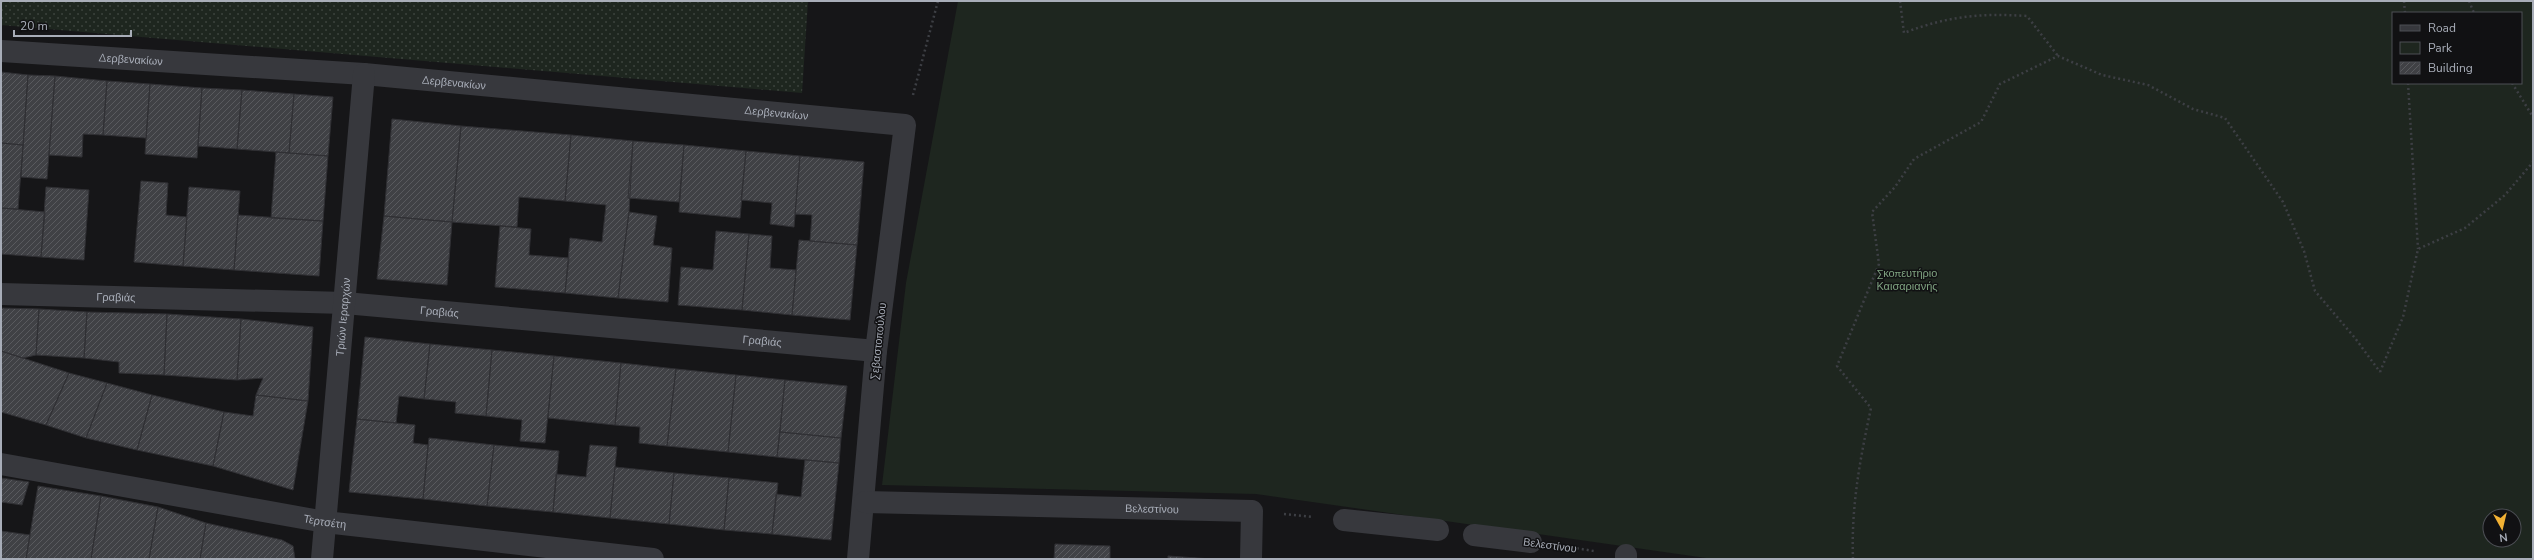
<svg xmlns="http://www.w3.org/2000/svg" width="2534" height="560" font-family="'Nunito Sans',sans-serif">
  <defs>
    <pattern id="grass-dots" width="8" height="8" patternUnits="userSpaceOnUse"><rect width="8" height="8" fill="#1e261f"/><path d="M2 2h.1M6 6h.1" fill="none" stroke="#3c433d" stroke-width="1.8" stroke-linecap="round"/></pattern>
    <pattern id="building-hatch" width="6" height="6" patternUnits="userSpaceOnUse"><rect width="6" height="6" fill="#404145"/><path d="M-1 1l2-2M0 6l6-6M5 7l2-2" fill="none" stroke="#595a5e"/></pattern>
  </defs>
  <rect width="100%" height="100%" fill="#161618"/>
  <!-- grass -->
  <path fill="url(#grass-dots)" d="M1 1H808L802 93 1 25Z"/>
  <!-- park -->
  <path fill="#1e261f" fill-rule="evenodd" d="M958 1H2533V559H1713L1256 494 882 485 906 283ZM2393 13H2521V83H2393ZM2490 516H2514V540H2490Z"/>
  <!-- building -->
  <path fill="url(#building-hatch)" stroke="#303034" d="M1 72 28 75 23 145 1 143Z
    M28 75 55 76 47 179 21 177Z
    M55 76 107 81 103 135 83 134 82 157 49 155Z
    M107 81 150 84 146 138 103 135Z
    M150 84 202 88 197 158 145 154Z
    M202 88 242 90 237 149 198 146Z
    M242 90 294 94 289 153 237 149Z
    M294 94 333 97 328 156 289 153Z
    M392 119 461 126 452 222 384 216Z
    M461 126 571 135 565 201 519 197 517 227 452 222Z
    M571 135 633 141 629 212 618 298 565 293 570 238 602 242 606 205 565 201Z
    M633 141 684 145 679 202 628 198Z
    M1 143 23 145 18 209 1 208Z
    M684 145 746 151 740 218 679 212Z
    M746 151 800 156 794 227 770 224 772 203 741 200Z
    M276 152 328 156 323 221 271 218Z
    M800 156 864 162 857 245 810 241 812 215 795 214Z
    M141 181 168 183 166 215 187 217 183 266 134 262Z
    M46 187 89 190 84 260 41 257Z
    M189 187 240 191 234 270 183 266Z
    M1 208 45 212 41 257 1 254Z
    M629 212 657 216 653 245 672 248 668 302 618 298Z
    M238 215 323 221 319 276 234 270Z
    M384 216 452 222 447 285 377 279Z
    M500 226 531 229 529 255 569 258 565 293 495 287Z
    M716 231 749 234 742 310 678 305 681 267 713 270Z
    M749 234 772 236 770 268 796 270 792 315 742 310Z
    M799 240 857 245 850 320 792 315Z
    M1 308 39 309 36 355 23 358 1 351Z
    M39 309 87 312 84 358 36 355Z
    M87 312 167 314 164 375 119 373V362L84 358Z
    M167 314 241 319 237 380 164 375Z
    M241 319 313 327 308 401 256 395 263 378 237 380Z
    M365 337 430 344 424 399 399 396 396 423 357 419Z
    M430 344 492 350 486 416 455 413 456 402 424 399Z
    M492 350 554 356 545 443 520 441 522 420 486 416Z
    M1 351 69 373 46 425 1 412Z
    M554 356 621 363 615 425 548 418Z
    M621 363 676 369 667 446 639 443 640 427 615 425Z
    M676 369 736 375 728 452 667 446Z
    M69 373 107 383 86 438 46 425Z
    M736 375 785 380 777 457 728 452Z
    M785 380 847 386 841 438 780 432Z
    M107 383 152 395 137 450 86 438Z
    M152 395 224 412 213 466 137 450Z
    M256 395 308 401 293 490 213 466 224 412 253 416Z
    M357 419 415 425 413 443 428 445 423 499 349 492Z
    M780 432 841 438 839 463 777 457Z
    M429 438 494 445 487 506 423 499Z
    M494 445 559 451 553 512 487 506Z
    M590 445 617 447 610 518 553 512 556 474 586 477Z
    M805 460 839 463 831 540 772 534 776 494 801 497Z
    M615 467 674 473 669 524 610 518Z
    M674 473 729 478 724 530 669 524Z
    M1 478 29 482 22 505 1 502Z
    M729 478 778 483 772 534 724 530Z
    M38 486 101 496 91 559H26Z
    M101 496 158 507 149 559H91Z
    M158 507 206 523 200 559H149Z
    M206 523 282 540 293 546 295 559H200Z
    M1 531 30 535 26 559H1Z
    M1055 544 1110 546V559H1054Z
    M1168 556 1212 559H1168Z"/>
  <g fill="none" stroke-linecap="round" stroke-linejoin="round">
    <!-- path -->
    <path stroke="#3d3f44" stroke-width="2.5" stroke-dasharray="2 3" stroke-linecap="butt" d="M1900 1 1904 33C1947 16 1982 13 2027 16L2058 56
      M2404 1 2405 13
      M2469 1 2474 13
      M2408 83 2418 249
      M2512 83 2533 117
      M913 95 938 1
      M2380 372 2403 317 2418 249 2465 228 2505 195 2533 162
      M1284 514 1313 517
      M1562 546 1594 551
      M1853 559C1851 507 1860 459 1871 408L1837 366 1879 264 1872 212 1895 187 1914 159 1981 122 2000 84 2058 56 2102 75 2148 85 2193 109 2225 118 2283 202 2304 251 2315 291 2355 338 2380 372"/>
    <!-- pedestrian -->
    <path stroke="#37383d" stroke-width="22" d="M1344 520 1438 530
      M1474 535 1531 542"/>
    <!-- minor -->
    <g stroke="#37383d" stroke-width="22">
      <path id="s1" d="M1 51 364 74 905 125 876 351 858 559"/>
      <path id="s2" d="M1 294 345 303 876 351"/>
      <path id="s3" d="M1 464 325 522 653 559"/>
      <path id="s4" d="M865 502 1252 511 1251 559"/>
      <path id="s5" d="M322 559 364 74"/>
      <path d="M1626 559V555"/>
    </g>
  </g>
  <g text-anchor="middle" stroke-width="3" stroke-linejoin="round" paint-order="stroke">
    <!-- street labels -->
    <g font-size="11" fill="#a8adb8" stroke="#111113">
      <text dy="4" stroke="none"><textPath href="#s1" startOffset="130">Δερβενακίων</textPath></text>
      <text dy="4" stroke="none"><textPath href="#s1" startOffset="454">Δερβενακίων</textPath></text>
      <text dy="4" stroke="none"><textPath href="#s1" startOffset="778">Δερβενακίων</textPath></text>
      <text dy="4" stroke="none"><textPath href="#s2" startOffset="115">Γραβιάς</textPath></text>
      <text dy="4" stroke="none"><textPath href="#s2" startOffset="439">Γραβιάς</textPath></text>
      <text dy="4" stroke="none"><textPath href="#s5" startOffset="243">Τριών Ιεραρχών</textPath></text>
      <text dy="4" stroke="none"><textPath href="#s2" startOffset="763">Γραβιάς</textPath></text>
      <text transform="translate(878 341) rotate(-84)" y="4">Σεβαστοπούλου</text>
      <text dy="4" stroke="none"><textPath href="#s4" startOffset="287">Βελεστίνου</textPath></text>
      <text dy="4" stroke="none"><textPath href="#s3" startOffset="329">Τερτσέτη</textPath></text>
      <text transform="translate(1550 545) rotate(8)" y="4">Βελεστίνου</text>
    </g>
    <!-- park labels -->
    <g font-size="11" fill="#7fa381" stroke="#111113">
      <text x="1907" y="277">Σκοπευτήριο<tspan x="1907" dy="13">Καισαριανής</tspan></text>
    </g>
  </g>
  <!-- border -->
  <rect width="2534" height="560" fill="none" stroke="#a8adb8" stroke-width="4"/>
  <!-- legend -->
  <rect x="2392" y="12" width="130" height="72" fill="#111113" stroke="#4d4f55"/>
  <rect x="2400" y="25" width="20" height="6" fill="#37383d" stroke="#4d4f55"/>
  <text x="2428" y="32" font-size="12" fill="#a8adb8">Road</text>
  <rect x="2400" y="42" width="20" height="12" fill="#1e261f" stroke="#4d4f55"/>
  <text x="2428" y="52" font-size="12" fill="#a8adb8">Park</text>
  <rect x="2400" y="62" width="20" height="12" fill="url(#building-hatch)" stroke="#4d4f55"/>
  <text x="2428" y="72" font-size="12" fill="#a8adb8">Building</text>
  <!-- north arrow -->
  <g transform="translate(2502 528) rotate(172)"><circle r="19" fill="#111113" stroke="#4d4f55"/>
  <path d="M0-3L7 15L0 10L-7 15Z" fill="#f2b134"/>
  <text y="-6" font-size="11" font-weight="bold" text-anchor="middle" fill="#a8adb8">N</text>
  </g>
  <!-- scale -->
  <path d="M14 30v6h117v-6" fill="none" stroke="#a8adb8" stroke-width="2"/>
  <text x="20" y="30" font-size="12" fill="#a8adb8" stroke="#111113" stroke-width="3" paint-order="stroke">20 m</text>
</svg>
